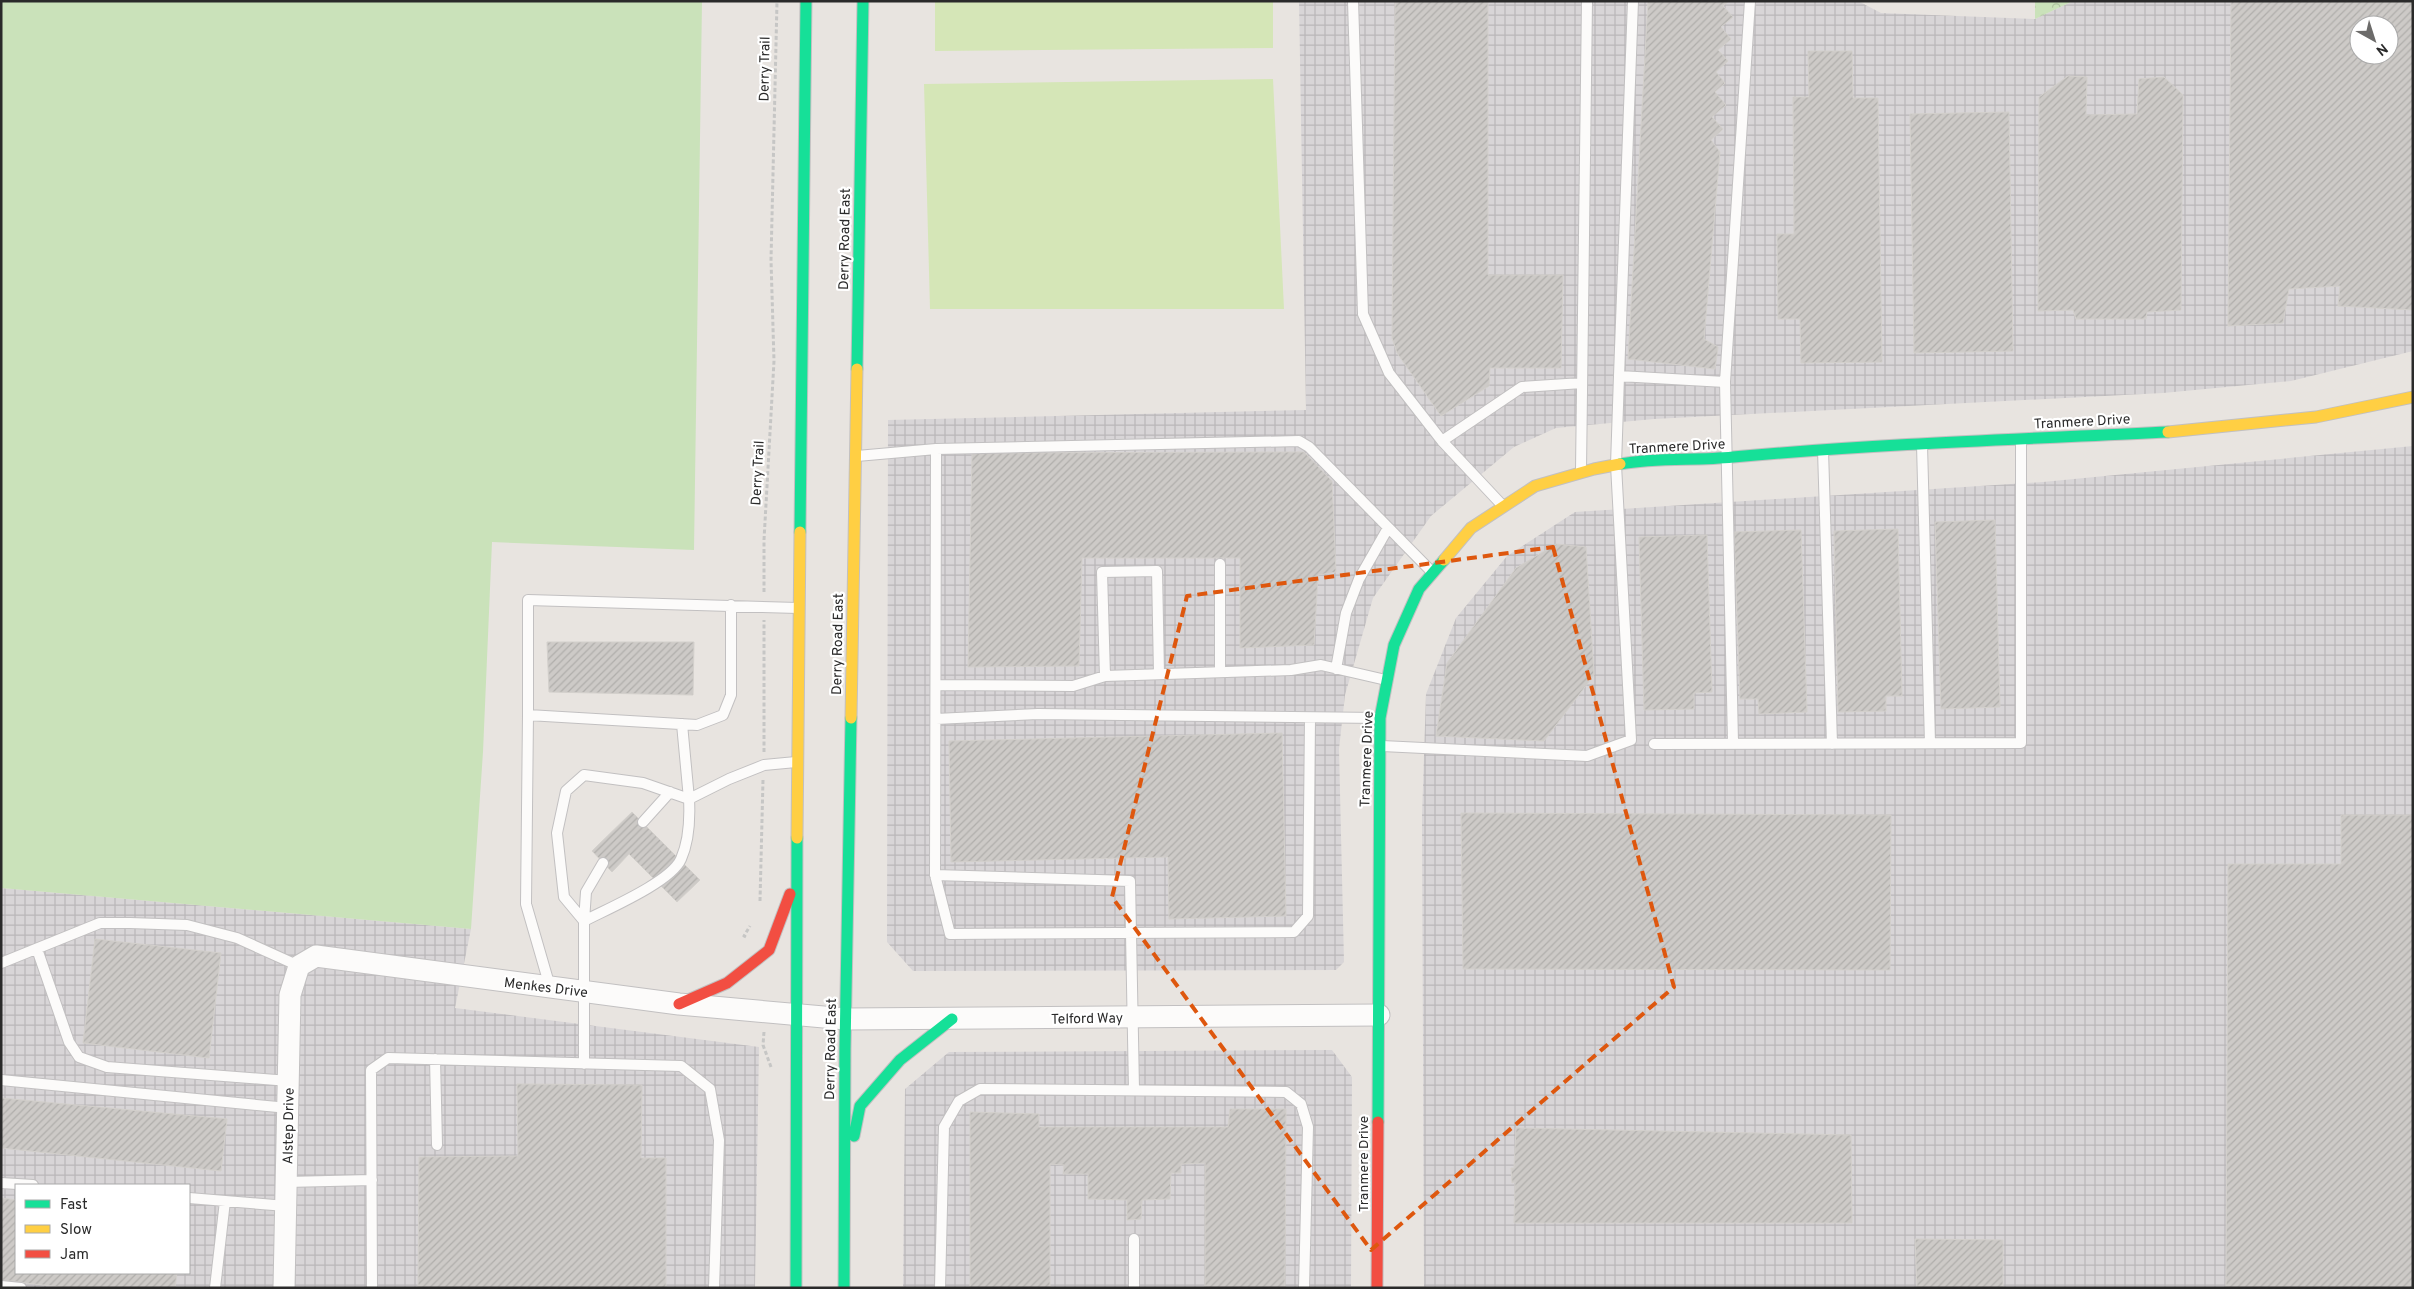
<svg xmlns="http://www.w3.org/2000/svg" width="2414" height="1289" font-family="Overpass,sans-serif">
  <defs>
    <pattern id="industrial-grid" width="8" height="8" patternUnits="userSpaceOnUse" patternTransform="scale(1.25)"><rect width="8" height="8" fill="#d8d5d7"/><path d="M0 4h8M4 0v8" fill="none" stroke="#bab7b9"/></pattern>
    <pattern id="forest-crowns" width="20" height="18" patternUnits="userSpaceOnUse" patternTransform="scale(1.25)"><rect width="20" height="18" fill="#cae2ba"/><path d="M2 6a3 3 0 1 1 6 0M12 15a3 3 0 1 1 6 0" fill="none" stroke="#aec2a0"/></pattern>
    <pattern id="building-hatch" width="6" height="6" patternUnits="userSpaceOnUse" patternTransform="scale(1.25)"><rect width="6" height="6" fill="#cdcac7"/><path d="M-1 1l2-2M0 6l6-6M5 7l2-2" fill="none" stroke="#b0aeab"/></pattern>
  </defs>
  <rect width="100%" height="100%" fill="#e8e4e0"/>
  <!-- industrial -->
  <path fill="url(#industrial-grid)" fill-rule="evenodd" d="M1299 1H1858L1881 13 2035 19 2073 1H2413V351L2291 381 2163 393 1654 419 1556 428 1514 447 1431 516 1373 598 1345 695 1339 749 1344 962 1336 970 913 971 887 942 888 420 1306 410ZM2359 25H2389V55H2359Z
    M2413 446V1288H1424L1422 817 1426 694 1456 618 1507 556 1575 512 2043 482Z
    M1 888 471 929 455 1008 759 1047 755 1288H1ZM16 1185H189V1273H16Z
    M1332 1050 1352 1077 1351 1288H903L905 1089 949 1052Z"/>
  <!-- grass -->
  <path fill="#cae2ba" d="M1 1H702L694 550 492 542 483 752 471 929 1 888Z"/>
  <!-- forest -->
  <path fill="url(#forest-crowns)" d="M2035 1H2073L2035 19Z"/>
  <!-- pitch -->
  <path fill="#d5e6b7" d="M935 1H1273V48L935 51Z
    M1273 79 1284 309H930L924 84Z"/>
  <!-- building -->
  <path fill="url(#building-hatch)" stroke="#d3d0cc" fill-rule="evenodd" d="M1395 1H1488V275H1563L1561 368H1490L1489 386 1441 416 1397 353 1392 338Z
    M1648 1H1729L1723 6 1733 17 1721 27 1731 39 1718 50 1728 61 1716 72 1725 83 1715 92 1726 105 1712 117 1723 129 1711 140 1720 152 1704 339 1718 347 1715 369 1628 359Z
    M2231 1H2413V310L2338 306 2340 286 2289 289 2283 323 2228 326ZM2359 25H2389V55H2359Z
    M1808 51H1852L1853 98H1878L1882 362 1801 363 1800 319H1778L1777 234H1794L1793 97H1809Z
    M2068 76 2087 77 2086 115 2137 114 2139 79 2164 77 2183 95 2181 310 2147 312 2146 319H2076L2073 310 2038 311 2039 97Z
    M2009 112 2013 351 1914 353 1910 114Z
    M1304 452 1332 481 1336 572 1318 575 1314 645 1240 648V558H1082L1079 666 968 667 972 453Z
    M1995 520 2000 707 1941 709 1935 522Z
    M1898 529 1902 696H1886V711L1838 712 1834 531Z
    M1801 530 1807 712 1759 714 1758 699H1740L1734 532Z
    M1707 535 1712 692 1694 693V709L1644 710 1639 537Z
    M1556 544 1586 547 1594 675 1544 741 1436 736 1447 663 1516 568Z
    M547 642H694L693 695 549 692Z
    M1282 733 1286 916 1169 919 1168 857 951 862 949 741Z
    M632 812 700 880 677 902 629 854 612 872 592 851Z
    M1461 813 1891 815 1890 970 1463 969Z
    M2341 815H2413V1288H2226L2228 864H2341Z
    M95 939 221 953 209 1058 83 1043Z
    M517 1084 642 1085 641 1158H666V1288H418L419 1157 518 1156Z
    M1 1098 227 1119 221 1171 1 1148Z
    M1230 1109H1286L1285 1288H1205V1163L1181 1164V1173H1171L1170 1199 1142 1200 1141 1219 1127 1220V1200L1088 1199V1174H1063L1064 1165 1050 1164V1288H970V1112L1039 1114V1127H1228Z
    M1516 1128 1851 1135 1852 1223H1514L1515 1182 1512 1183 1511 1168H1514Z
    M1 1198 16 1200V1273H177L175 1288H68L1 1280Z
    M1915 1239 2003 1240V1288H1917Z"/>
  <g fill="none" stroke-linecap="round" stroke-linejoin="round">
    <!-- lane casing -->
    <g stroke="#c2c0c1" stroke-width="12">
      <path id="lane" d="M1353 1 1363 314 1389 373 1442 441 1502 505
        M1619 376 1633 1
        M1442 441 1522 387 1582 383
        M1922 445 1930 743
        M936 449 1299 441 1309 447 1432 572
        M1823 450 1832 744
        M857 456 936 449 935 875 1130 881 1134 1089
        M1581 470 1587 1
        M731 605V695L723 715 697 725 528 715V600L798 608
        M1336 669 1346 613 1359 579 1388 528
        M1220 672V564
        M1105 676 1102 572 1157 571 1159 674
        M936 685 1073 686 1105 676 1291 670 1321 665 1386 680
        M528 715 526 904 550 987
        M936 719 1038 714 1379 718
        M682 724 689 799 729 779 764 765 796 762
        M1733 742 1725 382 1750 1
        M1654 744 2021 743V439
        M1382 746 1587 756 1631 740 1616 465 1619 376 1725 382
        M643 822 670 792
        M935 875 950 934 1294 932 1308 916 1310 718
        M584 921 586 892 603 863
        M37 949 69 1042 79 1057 107 1067 289 1081
        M1 963 100 923H130L187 925 237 938 299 966
        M435 1059 437 1145
        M584 1064V921L564 897 557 833 566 791 584 775 643 783 689 799C690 818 689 841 681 859 671 882 607 909 584 921
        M1 1080 288 1108
        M286 1182 372 1180
        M1 1183 33 1185
        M189 1198 286 1206
        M1134 1239V1288
        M1 1286 21 1288
        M215 1288 225 1201
        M372 1288 371 1070 388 1058 681 1066 710 1089 719 1140 714 1288
        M940 1288 944 1127 959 1101 980 1089 1286 1092 1301 1104 1308 1127 1304 1288"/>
    </g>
    <!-- street casing -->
    <g stroke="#c2c0c1" stroke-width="23">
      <path id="street" d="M284 1288 290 995 299 966 316 956 679 1004 846 1019 1379 1015"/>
    </g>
    <!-- fast casing -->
    <g stroke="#c2c0c1" stroke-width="13">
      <path id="fast" d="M857 369 863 1
        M1620 464C1658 457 1695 461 1733 457 1878 444 2023 439 2168 432
        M800 532 806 1
        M1378 1122 1380 718 1394 645 1419 589 1444 560
        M854 1136 860 1106 900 1060 952 1019
        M796 1288 797 838
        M844 1288 845 1049 851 718"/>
    </g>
    <!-- slow casing -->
    <g stroke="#c2c0c1" stroke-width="13">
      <path id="slow" d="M2168 432 2316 417 2413 397
        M1444 560 1471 528 1535 486 1594 469 1620 464
        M851 718 857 369
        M797 838 800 532"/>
    </g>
    <!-- jam casing -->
    <g stroke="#c2c0c1" stroke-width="13">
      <path id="jam" d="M679 1004 727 983 769 950 790 894
        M1377 1288 1378 1122"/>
    </g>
    <!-- path -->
    <path stroke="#c6c6c5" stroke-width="3" stroke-dasharray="4 2.5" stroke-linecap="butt" d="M764 592V540L774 361 771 260 777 1
      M764 752V620
      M760 901 763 780
      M746 937 744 936 750 926
      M764 1032 763 1045 771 1067"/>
    <!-- lane -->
    <use href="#lane" stroke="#fcfbfa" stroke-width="10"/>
    <!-- street -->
    <use href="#street" stroke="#fcfbfa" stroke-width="21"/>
    <!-- fast -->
    <use href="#fast" stroke="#16e098" stroke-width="11"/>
    <!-- slow -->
    <use href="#slow" stroke="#ffcf43" stroke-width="11"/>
    <!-- jam -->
    <use href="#jam" stroke="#f24e42" stroke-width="11"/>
  </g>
  <!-- marked area -->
  <path fill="none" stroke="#de570e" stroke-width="4" stroke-dasharray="10 6" stroke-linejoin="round" d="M1553 547 1674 987 1371 1250 1112 897 1187 596Z"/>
  <g text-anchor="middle" stroke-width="4.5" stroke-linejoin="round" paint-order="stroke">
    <!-- street labels -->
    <g font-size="14" fill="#2a2a2a" stroke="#fff">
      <text transform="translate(764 69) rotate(-89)" y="5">Derry Trail</text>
      <text transform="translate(844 239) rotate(-89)" y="5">Derry Road East</text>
      <text transform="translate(2082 421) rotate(-3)" y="5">Tranmere Drive</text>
      <text transform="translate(1677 446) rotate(-3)" y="5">Tranmere Drive</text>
      <text transform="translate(757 473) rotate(-87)" y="5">Derry Trail</text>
      <text transform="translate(837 644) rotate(-89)" y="5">Derry Road East</text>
      <text transform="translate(1366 759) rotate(-88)" y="5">Tranmere Drive</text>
      <text transform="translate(546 987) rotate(7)" y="5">Menkes Drive</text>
      <text transform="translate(1087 1018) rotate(-1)" y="5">Telford Way</text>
      <text transform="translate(830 1049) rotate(-89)" y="5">Derry Road East</text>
      <text transform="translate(288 1126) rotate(-89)" y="5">Alstep Drive</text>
      <text transform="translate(1363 1164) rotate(-90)" y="5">Tranmere Drive</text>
    </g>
  </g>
  <!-- border -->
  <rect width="2414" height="1289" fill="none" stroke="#2a2a2a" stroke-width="5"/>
  <!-- legend -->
  <rect x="15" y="1184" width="175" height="90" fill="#ffffff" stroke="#aaaaaa"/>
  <rect x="25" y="1200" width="25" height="8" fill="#16e098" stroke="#aaaaaa"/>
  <text x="60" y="1209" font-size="15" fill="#2a2a2a">Fast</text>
  <rect x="25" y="1225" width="25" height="8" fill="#ffcf43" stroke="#aaaaaa"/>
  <text x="60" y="1234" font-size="15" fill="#2a2a2a">Slow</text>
  <rect x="25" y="1250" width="25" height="8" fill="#f24e42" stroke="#aaaaaa"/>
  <text x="60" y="1259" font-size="15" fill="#2a2a2a">Jam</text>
  <!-- north arrow -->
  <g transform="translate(2374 40) rotate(141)"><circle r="24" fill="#ffffff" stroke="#aaaaaa"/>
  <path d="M0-4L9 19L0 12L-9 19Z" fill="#6c6b6a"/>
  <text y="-8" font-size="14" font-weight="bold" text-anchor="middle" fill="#2a2a2a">N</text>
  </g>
</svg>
